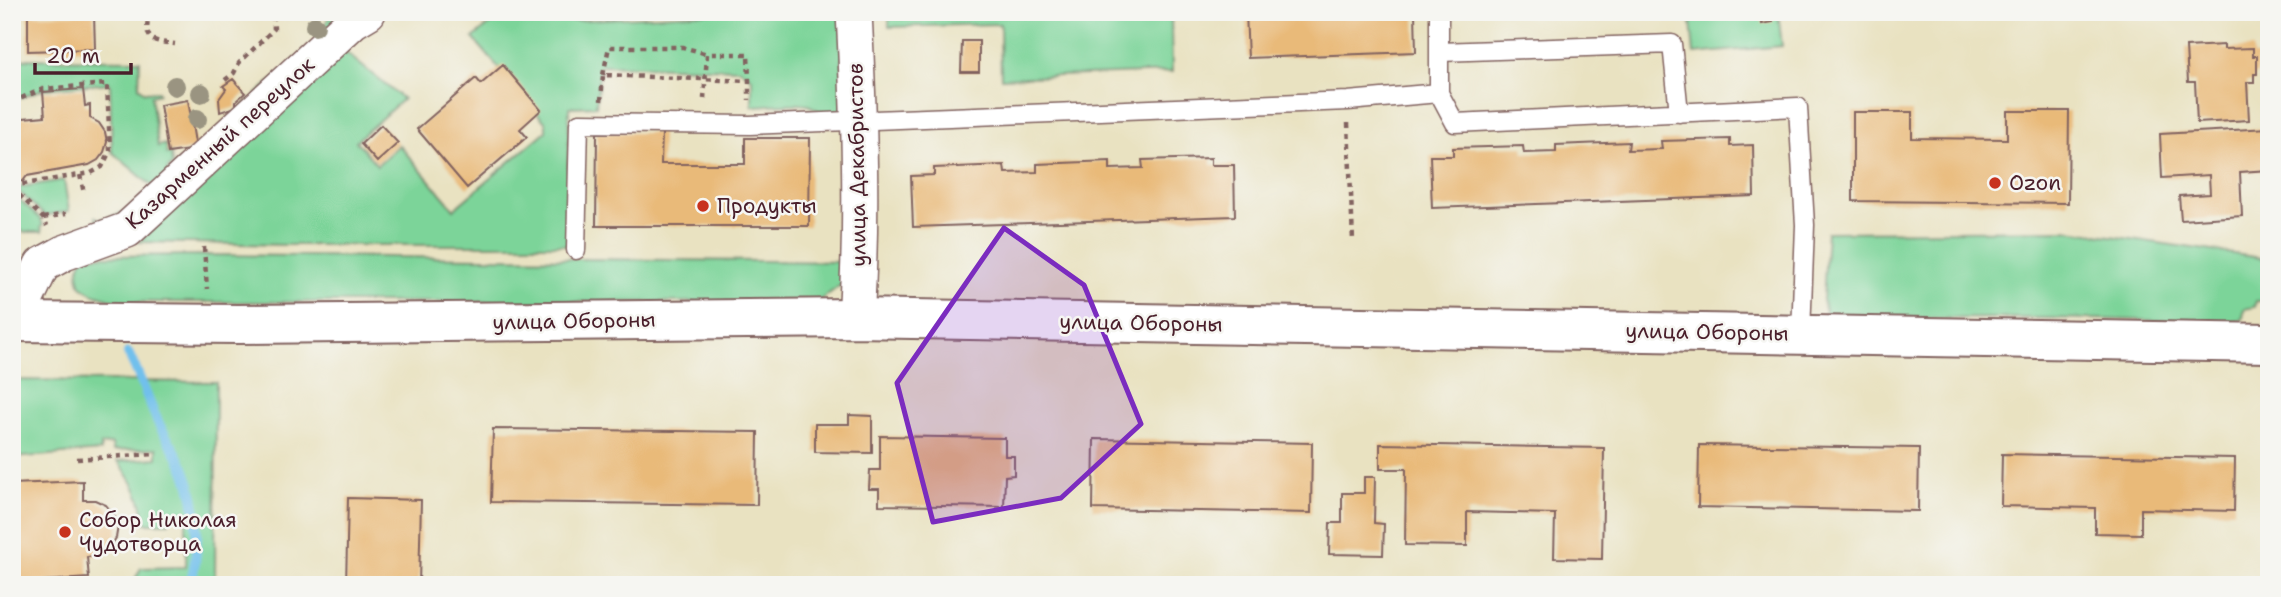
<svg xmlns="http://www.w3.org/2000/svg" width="2281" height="597" font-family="'Shantell Sans',sans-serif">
  <rect width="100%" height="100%" fill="#f6f6f2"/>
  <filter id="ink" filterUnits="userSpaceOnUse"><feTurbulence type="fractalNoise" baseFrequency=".0143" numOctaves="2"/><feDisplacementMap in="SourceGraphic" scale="14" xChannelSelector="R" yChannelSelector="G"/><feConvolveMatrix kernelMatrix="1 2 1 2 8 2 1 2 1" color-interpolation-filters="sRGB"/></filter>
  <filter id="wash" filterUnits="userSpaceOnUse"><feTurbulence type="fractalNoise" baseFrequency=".00686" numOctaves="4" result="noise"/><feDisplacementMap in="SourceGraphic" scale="28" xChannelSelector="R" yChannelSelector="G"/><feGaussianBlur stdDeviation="1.57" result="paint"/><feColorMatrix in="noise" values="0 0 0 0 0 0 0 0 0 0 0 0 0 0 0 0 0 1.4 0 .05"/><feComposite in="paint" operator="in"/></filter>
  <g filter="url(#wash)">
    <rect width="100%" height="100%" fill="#e9e2c1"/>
    <!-- green -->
    <path fill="#7cd499" stroke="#637a62" stroke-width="2" d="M330 12H337L336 17 319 45 131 215 114 228 104 229 103 227H97L96 217 99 219C126 215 134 206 153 187L112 152 110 83 43 89 12 101V59L140 60 139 87 145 92 158 91 159 94 151 96 158 146 166 144 167 154 171 153 172 165 167 170 168 173 175 167V164L196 149 315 42 330 16Z
      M504 12H553V22L727 12H842L843 110C825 121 822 109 807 105 795 102 765 106 752 106V78L739 69 600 65 596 106 569 107 567 245H287L139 242 340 48 403 99 356 141 377 165 399 145 454 209 546 131V123L473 38Z
      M889 12H1171L1172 72 1001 78 1000 24 889 27Z
      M1690 12H1778L1782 46 1694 54Z
      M64 180 69 211 45 216 15 188Z
      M12 193 41 219 43 226 41 227 42 232H24L12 226Z
      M2069 230 2261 258 2269 262V301H2256L2255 307 2244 309 2243 319 2233 322 2040 318 1837 319 1826 314 1823 300 1827 232Z
      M211 255 845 262 840 271 846 273 842 284 819 301 729 302H121L94 294 81 286C77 274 77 268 84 258L96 256Z
      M12 380 216 382 215 585H132L141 568 186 567V517H169V523H145C142 497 133 481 118 461L157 458V448L113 451 112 444 101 445V451L12 458Z"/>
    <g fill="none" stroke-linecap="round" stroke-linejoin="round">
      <!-- stream -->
      <path stroke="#71c0ec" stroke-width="10" d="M128 353C140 375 147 399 158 422 166 439 180 455 186 473 199 506 200 551 190 585"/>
    </g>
    <g id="blocks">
      <!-- building -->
      <path fill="#e9ba79" d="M1246 12H1415L1416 52 1248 58Z
        M1760 12H1772L1773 22 1762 24Z
        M94 14 95 49 28 51V15Z
        M962 41H979V72H961Z
        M2224 45V49L2253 48V56H2257V74H2254V82H2247L2249 120 2197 123 2195 82H2188L2186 47Z
        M503 65 541 110 520 129 527 137 467 188 417 129 476 78 481 84Z
        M233 79 245 93 236 101V107L220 112 219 99 226 89 223 86Z
        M83 89 85 106 90 105V118L99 123 105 132 107 142 104 152 98 160 89 165 27 176 23 181 12 182V119L45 116 43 92Z
        M188 100 196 149 168 153 160 105Z
        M2007 111H2069L2068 203 1853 201V112H1912V138L2007 139Z
        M381 125 398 143 377 162 361 144Z
        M2269 128V170L2240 172 2242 216 2181 220 2179 196 2210 194 2209 175 2162 178 2160 134Z
        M597 133H662L661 164H745V138H810L809 226H596Z
        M1730 139V146L1753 145 1754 196 1432 208 1430 156H1453V148L1523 146 1524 153 1556 152V145L1629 142 1628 150 1662 149 1661 141Z
        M1211 158V165H1234L1235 216 913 227 911 176 934 175V168L1004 165 1005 173 1037 172V164L1110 161V169L1143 168 1142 160Z
        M849 415 872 416V453L815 452V424H849Z
        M493 429 758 432 757 505 491 502Z
        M880 436 1005 438V456H1014V475L1005 476 1004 507 879 505V489H869L870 470H880Z
        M1094 439 1312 443 1311 513 1093 509Z
        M1380 444 1604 448 1602 559 1554 558 1555 514 1467 512V546L1405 545 1406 469H1380Z
        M1699 445 1919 448 1918 511 1698 507Z
        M2002 454 2235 458 2234 511 2141 509V534L2095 533V508L2001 506Z
        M1364 477H1375L1374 523 1384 524 1383 555 1329 554 1330 523H1342V493H1364Z
        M83 481V500H95L106 505 114 515 118 526 116 538 109 549 99 555 87 557 89 578 12 583V484Z
        M348 498 421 500 419 585H346Z"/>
    </g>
  </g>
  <g filter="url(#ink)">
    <use href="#blocks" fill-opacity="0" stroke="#826360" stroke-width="2"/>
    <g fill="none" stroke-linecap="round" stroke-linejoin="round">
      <!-- service casing -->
      <g stroke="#826360" stroke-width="21">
        <path id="service" d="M1440 52 1672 44 1679 113
          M1439 93V12
          M576 250 579 123 750 125 1348 101 1439 93 1455 123 1798 107 1805 225 1801 334"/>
      </g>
      <!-- minor casing -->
      <g stroke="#826360" stroke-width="38">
        <path id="minor" d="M854 12C859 114 863 216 856 318
          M15 322 42 265 64 253 127 230 353 21 368 12"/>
      </g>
      <!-- tertiary casing -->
      <g stroke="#826360" stroke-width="42">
        <path id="tertiary" d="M12 322 238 324 856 318 2269 343"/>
      </g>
      <!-- path -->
      <path stroke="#826360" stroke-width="4.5" stroke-dasharray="5 5" stroke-linecap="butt" d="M25 12H98
        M149 12C144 40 149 41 175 44
        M603 75 609 47H683L707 54
        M225 80 234 73 239 63 274 29 273 12
        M704 99 707 54H748L749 81
        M601 101 603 75 749 81V100
        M12 102 43 89 107 84 110 151 102 167 91 173 12 186
        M1348 123 1353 241
        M80 175 84 193
        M12 188 43 218 47 226
        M43 218 66 214
        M204 247 207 289
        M77 459 154 454"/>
      <!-- service -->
      <use href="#service" stroke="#fff" stroke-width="18"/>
      <!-- minor -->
      <use href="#minor" stroke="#fff" stroke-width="35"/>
      <!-- tertiary -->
      <use href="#tertiary" stroke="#fff" stroke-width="38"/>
    </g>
    <!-- trees -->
    <g fill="#9a9481">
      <circle cx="315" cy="26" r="10"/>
      <circle cx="175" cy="86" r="10"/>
      <circle cx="201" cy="93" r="10"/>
      <circle cx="197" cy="119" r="10"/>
    </g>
  </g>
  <!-- marked area -->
  <path fill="#7b2cbf" fill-opacity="0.2" stroke="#7b2cbf" stroke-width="5" stroke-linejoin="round" d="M1004 228 1084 285 1141 424 1061 498 933 522 897 383Z"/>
  <!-- markers -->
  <g fill="#c8321e" stroke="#f6f6f2" stroke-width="2.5">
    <circle cx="1995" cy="183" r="7"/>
    <circle cx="703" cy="206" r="7"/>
    <circle cx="65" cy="532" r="7"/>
  </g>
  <g text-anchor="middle" stroke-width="5" stroke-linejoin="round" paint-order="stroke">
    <!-- street labels -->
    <g font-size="21" fill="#4a1f2b" stroke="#f6f6f2">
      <text transform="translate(220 143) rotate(-42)" y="7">Казарменный переулок</text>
      <text transform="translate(857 165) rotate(-91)" y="7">улица Декабристов</text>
      <text transform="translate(574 321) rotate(-1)" y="7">улица Обороны</text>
      <text transform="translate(1141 323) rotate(1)" y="7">улица Обороны</text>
      <text transform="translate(1707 332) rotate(1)" y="7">улица Обороны</text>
    </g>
    <!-- poi labels -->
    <g font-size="21" fill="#4a1f2b" stroke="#f6f6f2" text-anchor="start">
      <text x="2009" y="190">Ozon</text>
      <text x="717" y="213">Продукты</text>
      <text x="79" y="527">Собор Николая<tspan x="79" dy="24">Чудотворца</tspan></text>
    </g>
  </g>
  <!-- margin -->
  <rect width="2281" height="597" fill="none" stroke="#f6f6f2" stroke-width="42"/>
  <!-- scale -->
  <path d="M35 63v10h96v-10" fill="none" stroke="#4a1f2b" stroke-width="3.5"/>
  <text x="46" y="63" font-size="21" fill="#4a1f2b" stroke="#f6f6f2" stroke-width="5" paint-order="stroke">20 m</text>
</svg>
